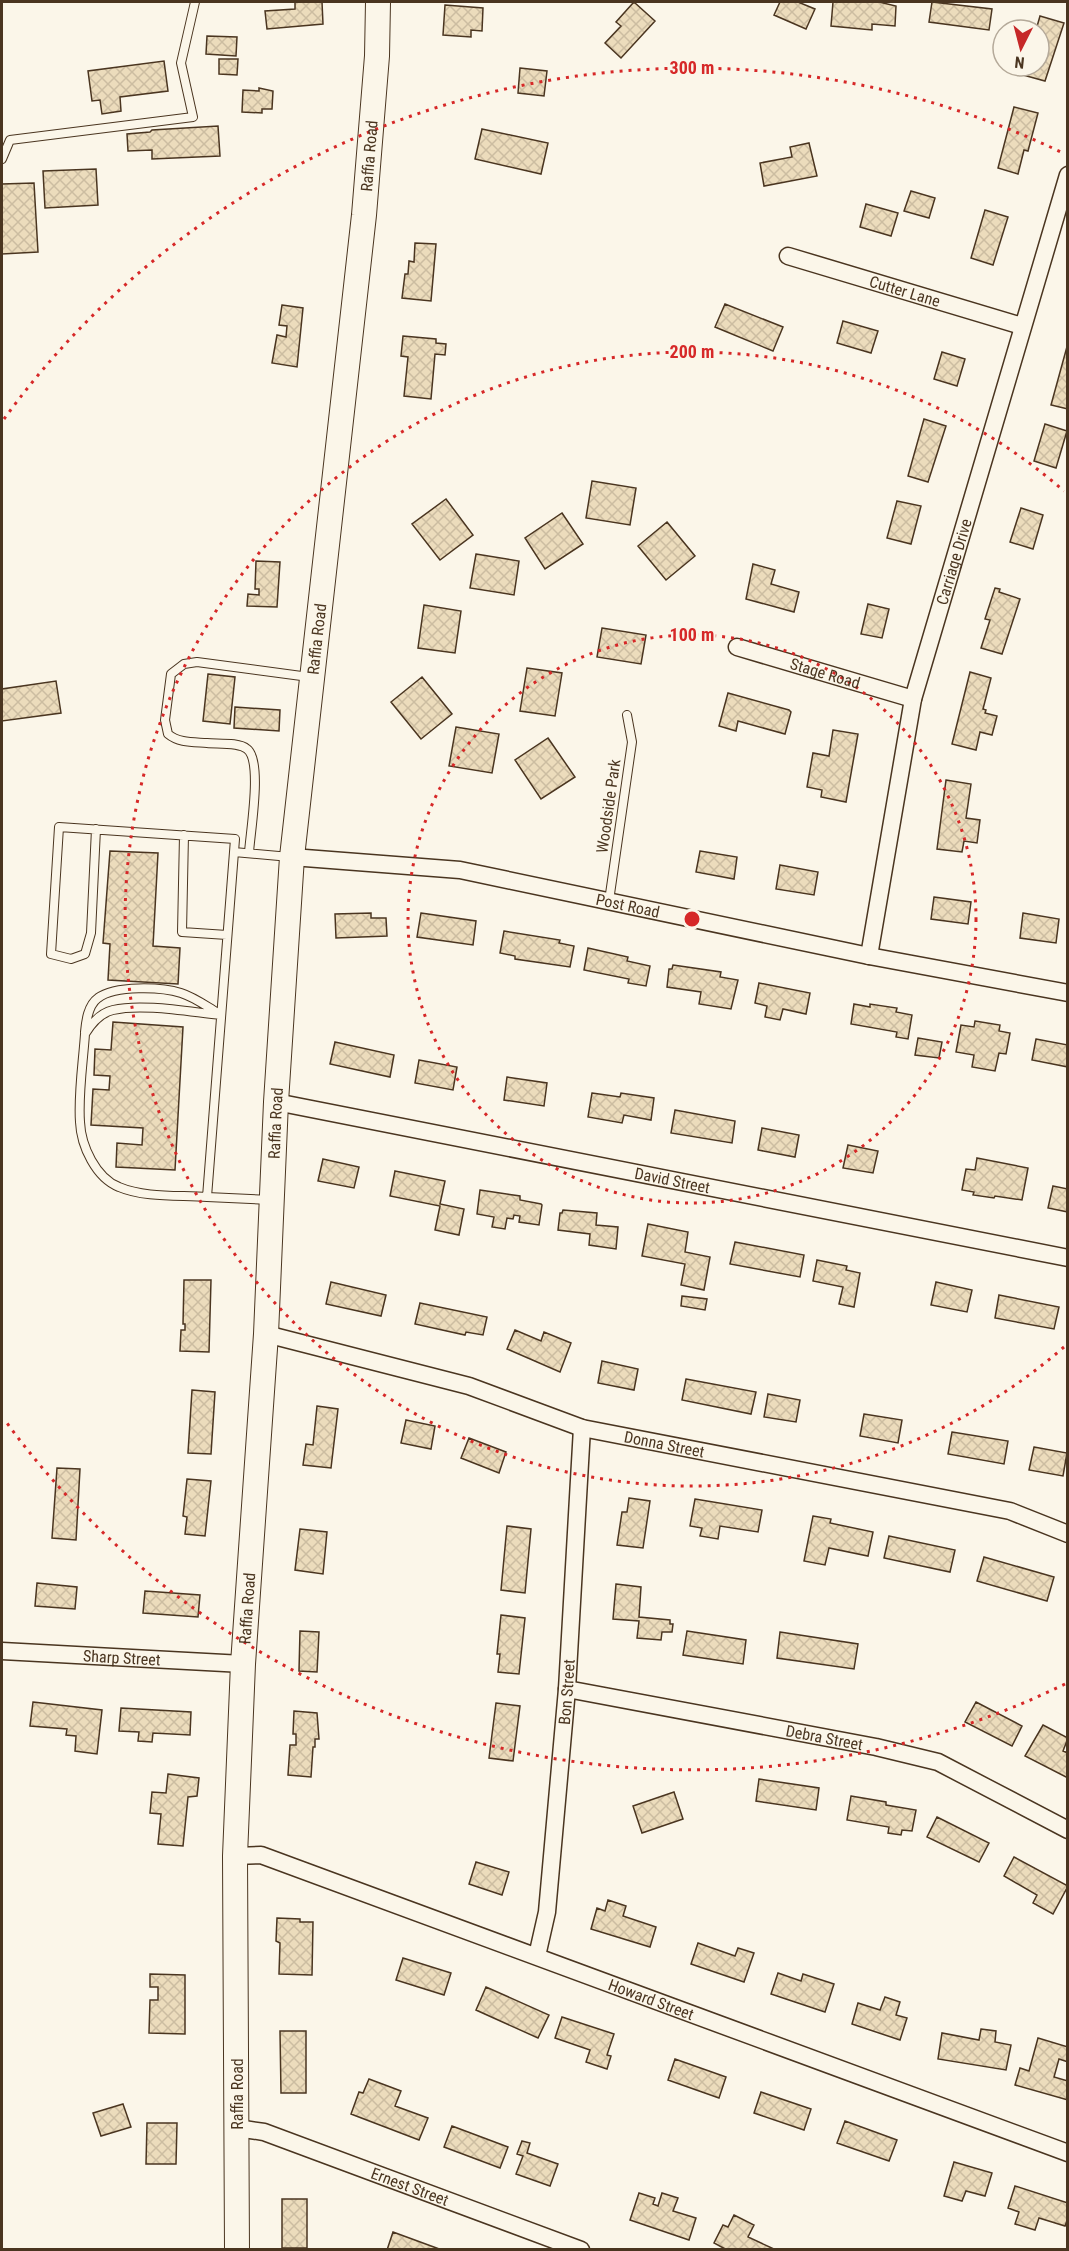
<svg xmlns="http://www.w3.org/2000/svg" width="1069" height="2251" font-family="'Roboto Condensed',sans-serif">
  <defs>
    <pattern id="building-cross-hatch" width="8" height="8" patternUnits="userSpaceOnUse" patternTransform="scale(1.5)"><rect width="8" height="8" fill="#ecdcbc"/><path d="M0 0l8 8M0 8l8-8" fill="none" stroke="#ccbda1"/></pattern>
  </defs>
  <rect width="100%" height="100%" fill="#fbf6e9"/>
  <!-- building -->
  <path fill="url(#building-cross-hatch)" stroke="#4a3520" stroke-width="1.5" d="M295 2H322L323 24 267 29 265 11 295 9Z
    M780 2H798L815 9 806 29 774 15Z
    M833 2H879L896 6 895 26 872 24V30L831 26Z
    M932 2 992 9 989 30 929 22Z
    M633 3H635L655 21 621 58 605 43 621 26 616 22Z
    M445 5 483 8 482 31 471 30V37L443 35Z
    M1040 16 1064 23 1045 81 1023 75 1026 66H1039V30H1036Z
    M207 36 237 37 236 56 206 54Z
    M219 59H238L237 75 219 74Z
    M164 61 168 91 120 97 121 111 102 114 100 100 92 101 88 71Z
    M520 68 547 71 544 96 518 93Z
    M259 88 273 91 272 109H262V113L242 112 243 90 259 91Z
    M1014 107 1038 113 1028 151 1024 150 1018 174 998 168Z
    M218 126 220 156 152 159V150L128 151 127 134 150 132 152 130Z
    M482 129 548 143 541 174 475 159Z
    M809 143 817 176 764 186 760 163 792 157 790 147Z
    M96 169 98 205 45 208 43 171Z
    M34 183 38 252 2 254V184Z
    M911 191 935 198 929 218 904 211Z
    M866 204 898 213 891 236 860 227Z
    M985 210 1008 217 993 265 971 258Z
    M415 243 436 244 431 301 402 298 405 274H408L409 261 414 262Z
    M725 304 783 327 773 351 715 327Z
    M282 305 303 308 297 367 272 363 277 335 286 337 287 326 279 325Z
    M843 321 878 331 871 353 837 343Z
    M403 336 436 339V343L446 344 445 355 435 354 431 399 404 396 408 357 401 356Z
    M1068 343V409L1051 405Z
    M942 352 965 359 957 386 934 379Z
    M924 419 946 426 928 482 908 476Z
    M1045 424 1067 431 1056 468 1034 461Z
    M592 481 636 488 630 525 586 518Z
    M446 499 473 535 440 560 412 524Z
    M897 501 921 506 911 544 887 538Z
    M1021 508 1043 515 1033 549 1010 542Z
    M562 513 583 544 545 569 525 538Z
    M667 522 695 556 666 580 638 546Z
    M476 554 519 561 514 595 470 588Z
    M256 561 280 562 277 607 247 606 248 594 259 595V589H255Z
    M753 564 775 570 771 584 799 592 794 612 746 599Z
    M995 588 1000 589 999 592 1020 599 1002 654 981 648 990 620 985 619Z
    M868 604 889 609 882 638 861 634Z
    M424 605 461 611 455 653 418 648Z
    M602 628 646 635 641 664 597 657Z
    M527 668 562 673 555 716 520 711Z
    M970 672 991 678 983 709 986 710 985 713 997 716 992 735 980 732 976 750 952 744Z
    M208 674 235 677 230 724 203 721Z
    M422 677 452 714 421 739 391 702Z
    M56 681 61 713 2 721V689Z
    M728 693 789 710 791 712 785 734 738 721 736 731 719 726Z
    M235 707 280 710 279 731 234 728Z
    M456 727 499 734 492 773 449 766Z
    M833 730 858 734 846 802 821 797 822 790 807 787 813 753 829 756Z
    M548 738 575 777 541 799 515 760Z
    M946 780 971 784 966 818 980 820 977 843 964 841 962 852 937 849Z
    M110 851 158 853 153 946 180 948 178 984 108 980 110 944 103 943Z
    M700 851 737 857 734 879 696 872Z
    M780 865 818 872 814 895 776 889Z
    M934 897 971 902 968 924 931 919Z
    M371 913V918H386L387 936 336 938 335 914Z
    M421 913 476 921 473 945 417 937Z
    M1023 913 1059 919 1056 943 1020 938Z
    M504 931 560 940 559 943 574 946 570 967 515 959V956L500 953Z
    M588 948 628 957 627 961 650 966 646 986 628 983 629 979 584 970Z
    M673 965 721 972 720 977 738 980 731 1009 699 1004 701 992 667 987 669 969H672Z
    M759 983 810 993 806 1014 783 1009 780 1020 765 1017 767 1006 755 1003Z
    M854 1004 870 1007V1004L897 1008 896 1012 912 1015 908 1039 896 1037 897 1032 851 1024Z
    M975 1021 1000 1025 999 1031 1010 1033 1006 1054 999 1053 995 1071 972 1067 974 1055 956 1052 961 1025 974 1027Z
    M113 1022 183 1027 175 1170 116 1167 117 1143 142 1145 143 1128 91 1125 93 1089 109 1090 110 1076 94 1075 95 1049 111 1050Z
    M918 1038 942 1042 939 1058 915 1055Z
    M1036 1039 1068 1045V1067L1032 1060Z
    M335 1042 394 1055 390 1077 330 1064Z
    M419 1060 457 1067 453 1090 415 1083Z
    M507 1077 547 1083 544 1106 504 1100Z
    M592 1093 620 1097 621 1093 654 1098 651 1120 624 1115 622 1123 588 1117Z
    M675 1110 735 1121 732 1143 671 1133Z
    M762 1128 799 1135 795 1157 758 1150Z
    M848 1145 878 1151 873 1173 843 1168Z
    M977 1158 1028 1168 1022 1200 995 1196 994 1198 973 1195 974 1192 962 1190 966 1169 975 1170Z
    M323 1159 359 1167 354 1188 318 1181Z
    M395 1171 445 1181 440 1204 464 1209 459 1235 435 1230 440 1206 390 1196Z
    M1053 1186 1068 1189V1212L1048 1208Z
    M480 1190 520 1196V1200L541 1204 542 1205 539 1225 519 1222 520 1216 514 1215 513 1219 507 1218 505 1229 492 1227 494 1217 477 1214Z
    M563 1210 597 1213 596 1225 618 1227 616 1249 589 1245 590 1234 558 1230 560 1213H562Z
    M648 1224 688 1232 685 1252 710 1257 704 1290 681 1285 685 1264 642 1256Z
    M735 1242 804 1255 800 1277 730 1264Z
    M817 1260 847 1266 846 1270 860 1273 854 1307 839 1304 843 1287 813 1281Z
    M184 1280H211L209 1352 180 1351 181 1330H185V1324H183Z
    M331 1282 386 1295 381 1316 326 1304Z
    M936 1282 972 1290 967 1312 931 1305Z
    M999 1295 1059 1307 1054 1329 995 1318Z
    M682 1296 707 1299 705 1310 681 1306Z
    M420 1303 487 1317 483 1335 466 1332 465 1335 415 1324Z
    M515 1330 541 1341 544 1332 571 1343 560 1372 507 1349Z
    M602 1361 638 1369 634 1390 598 1383Z
    M686 1379 756 1392 751 1414 682 1400Z
    M192 1390 215 1392 211 1454 188 1453Z
    M768 1394 800 1400 796 1422 764 1417Z
    M317 1406 338 1409 331 1468 303 1465 306 1444 313 1445Z
    M864 1414 902 1420 898 1443 860 1436Z
    M406 1420 435 1426 431 1449 401 1443Z
    M952 1432 1008 1441 1004 1464 948 1454Z
    M469 1438 506 1452 499 1473 461 1458Z
    M1034 1447 1067 1453 1063 1476 1029 1470Z
    M57 1468 80 1469 76 1540 52 1538Z
    M187 1479 211 1481 205 1536 185 1534 187 1517 183 1516Z
    M629 1498 650 1501 643 1548 617 1545 622 1512H627Z
    M695 1499 762 1510 758 1532 720 1526 718 1539 700 1536 702 1528 690 1526Z
    M813 1516 831 1519 830 1523 873 1532 868 1556 829 1548 825 1565 804 1561Z
    M507 1526 531 1529 525 1593 501 1590Z
    M300 1529 327 1532 323 1574 295 1570Z
    M889 1536 955 1550 950 1572 884 1558Z
    M984 1557 1054 1577 1047 1601 977 1581Z
    M37 1583 77 1587 75 1609 35 1606Z
    M616 1584 641 1587 639 1617 670 1620V1624H673L672 1632H662L661 1640 637 1638 639 1621 613 1619Z
    M145 1591 200 1595 198 1617 143 1613Z
    M501 1615 525 1618 519 1674 498 1672 500 1654H497Z
    M300 1631 319 1632 317 1672 299 1671Z
    M687 1631 746 1640 743 1664 683 1655Z
    M780 1632 858 1644 854 1669 777 1658Z
    M33 1702 102 1710 97 1754 75 1751 76 1736 66 1735 67 1729 30 1726Z
    M976 1702 1022 1726 1012 1746 965 1722Z
    M496 1703 520 1706 513 1761 489 1758Z
    M121 1708 191 1712 190 1735 153 1733 152 1742 138 1741 139 1732 119 1731Z
    M294 1711 317 1713 319 1739H315V1747H313L311 1777 288 1775 290 1745H296V1734H293Z
    M1043 1725 1068 1738 1063 1751 1068 1753V1778L1025 1756Z
    M168 1774 199 1778 197 1796 188 1797 183 1846 158 1844 161 1814 150 1813 152 1792 166 1793Z
    M759 1779 819 1788 816 1810 756 1801Z
    M674 1792 683 1819 642 1833 633 1806Z
    M851 1796 886 1802V1805L916 1810 912 1831 902 1830 901 1835 888 1833 889 1827 847 1820Z
    M937 1817 989 1843 979 1862 927 1837Z
    M1014 1857 1068 1886 1053 1914 1033 1903 1037 1895 1004 1876Z
    M476 1862 509 1872 502 1895 469 1884Z
    M608 1900 626 1906 623 1916 656 1927 650 1947 591 1929 597 1908 605 1911Z
    M277 1918 300 1919V1922H313L312 1975 279 1974 280 1943 276 1941Z
    M698 1943 735 1956 738 1948 754 1953 744 1982 691 1964Z
    M403 1958 451 1973 444 1995 396 1980Z
    M778 1973 801 1981 803 1974 834 1984 825 2012 771 1994Z
    M150 1974 185 1975V2034L149 2033 150 2000H158V1987H150Z
    M486 1987 549 2015 538 2038 476 2010Z
    M885 1997 900 2002 896 2015 907 2018 900 2040 852 2024 858 2003 880 2010Z
    M562 2017 614 2034 607 2055 611 2056 607 2069 586 2062 590 2050 555 2038Z
    M981 2029 996 2031 995 2042 1011 2045 1006 2070 938 2059 942 2033 979 2040Z
    M280 2031H306V2093H281Z
    M1038 2038 1068 2047V2062L1059 2059 1054 2077 1068 2081V2100L1015 2085 1020 2068 1029 2071Z
    M675 2059 726 2077 719 2098 668 2080Z
    M369 2079 401 2091 395 2106 428 2118 419 2140 351 2114 359 2092 363 2093Z
    M761 2092 811 2109 804 2130 754 2113Z
    M123 2104 131 2127 101 2136 93 2113Z
    M845 2121 897 2140 889 2161 837 2143Z
    M147 2123H177L176 2164H146Z
    M452 2126 508 2147 500 2168 444 2147Z
    M522 2141 530 2143 527 2153 558 2164 550 2186 516 2174 523 2156 517 2154Z
    M954 2162 992 2173 985 2196 966 2191 962 2201 944 2196Z
    M1015 2186 1068 2203V2218L1065 2226 1039 2218 1035 2230 1015 2224 1019 2212 1008 2208Z
    M639 2193 655 2198 653 2204 658 2206 662 2193 678 2198 673 2211 696 2218 689 2240 630 2220Z
    M282 2199H307V2248H282Z
    M734 2215 754 2225 748 2237 776 2250H727L714 2243 723 2225 728 2227Z
    M393 2232 442 2250H387Z"/>
  <g fill="none" stroke-linecap="round" stroke-linejoin="round">
    <!-- service casing -->
    <g stroke="#4a3520" stroke-width="10">
      <path id="service" d="M2 159 10 140 193 117 181 63 195 2
        M96 829 91 933 85 954 71 959 51 954 59 827 235 839 234 852
        M184 835 182 932 227 935
        M249 853C250 833 263 761 247 749 239 742 218 744 207 743 192 742 179 743 168 734L165 720 171 674 184 664 197 662 309 677
        M609 901 632 742 627 715
        M85 1032C86 1021 88 1005 98 998 115 985 162 987 181 993 194 997 206 1006 218 1013
        M207 1197C179 1195 145 1198 119 1187 96 1178 81 1146 80 1122 78 1094 83 1063 85 1034 91 1024 100 1013 113 1010 142 1003 190 1012 221 1015
        M271 1200 207 1197 234 852 290 857"/>
    </g>
    <!-- minor casing -->
    <g stroke="#4a3520" stroke-width="19">
      <g id="minor">
        <path id="s1" d="M788 256 1022 326"/>
        <path id="s2" d="M737 647 913 699"/>
        <path id="s3" d="M292 857 460 870 869 956 1068 993"/>
        <path id="s4" d="M869 956 913 699 1068 175"/>
        <path id="s5" d="M276 1102 1068 1258"/>
        <path id="s6" d="M266 1334 469 1386 582 1428 1010 1511 1068 1534"/>
        <path id="s7" d="M2 1651 243 1664"/>
        <path id="s8" d="M567 1689 876 1747 938 1762 1068 1830"/>
        <path id="s9" d="M235 1856 261 1855 1068 2153"/>
        <path id="s10" d="M537 1956 547 1912 567 1689 582 1428"/>
        <path id="s11" d="M237 2128 264 2132 581 2250"/>
      </g>
    </g>
    <!-- secondary casing -->
    <g stroke="#4a3520" stroke-width="26">
      <g id="secondary">
        <path id="s12" d="M237 2250 235 1856 243 1664 266 1334 276 1102 292 857 364 215 377 56 378 2"/>
      </g>
    </g>
    <!-- service -->
    <use href="#service" stroke="#fbf6e9" stroke-width="8"/>
    <!-- minor -->
    <use href="#minor" stroke="#fbf6e9" stroke-width="16"/>
    <!-- secondary -->
    <use href="#secondary" stroke="#fbf6e9" stroke-width="24"/>
  </g>
  <!-- distance rings -->
  <g fill="none" stroke="#d62828" stroke-width="3" stroke-dasharray="3 6">
    <circle cx="692" cy="919" r="284"/>
    <path d="M1064 1347A567 567 0 1 1 1064 491"/>
    <path d="M1065 1684A851 851 0 0 1 4 1419M4 419A851 851 0 0 1 1065 154"/>
  </g>
  <g text-anchor="middle" stroke-width="4.5" stroke-linejoin="round" paint-order="stroke">
    <!-- street labels -->
    <g font-size="16" fill="#4a3520" stroke="#fbf6e9">
      <text dy="6" stroke="none"><textPath href="#s12" startOffset="2100">Raffia Road</textPath></text>
      <text dy="6" stroke="none"><textPath href="#s1" startOffset="122">Cutter Lane</textPath></text>
      <text dy="6" stroke="none"><textPath href="#s4" startOffset="404">Carriage Drive</textPath></text>
      <text dy="6" stroke="none"><textPath href="#s12" startOffset="1614">Raffia Road</textPath></text>
      <text dy="6" stroke="none"><textPath href="#s2" startOffset="92">Stage Road</textPath></text>
      <text transform="translate(608 806) rotate(-82)" y="6">Woodside Park</text>
      <text dy="6" stroke="none"><textPath href="#s3" startOffset="340">Post Road</textPath></text>
      <text dy="6" stroke="none"><textPath href="#s12" startOffset="1128">Raffia Road</textPath></text>
      <text dy="6" stroke="none"><textPath href="#s5" startOffset="404">David Street</textPath></text>
      <text dy="6" stroke="none"><textPath href="#s6" startOffset="414">Donna Street</textPath></text>
      <text dy="6" stroke="none"><textPath href="#s12" startOffset="642">Raffia Road</textPath></text>
      <text dy="6" stroke="none"><textPath href="#s7" startOffset="120">Sharp Street</textPath></text>
      <text dy="6" stroke="none"><textPath href="#s10" startOffset="266">Bon Street</textPath></text>
      <text dy="6" stroke="none"><textPath href="#s8" startOffset="262">Debra Street</textPath></text>
      <text dy="6" stroke="none"><textPath href="#s9" startOffset="442">Howard Street</textPath></text>
      <text transform="translate(237 2094) rotate(-90)" y="6">Raffia Road</text>
      <text dy="6" stroke="none"><textPath href="#s11" startOffset="183">Ernest Street</textPath></text>
    </g>
  </g>
  <circle cx="692" cy="919" r="9" fill="#d62828" stroke="#fbf6e9" stroke-width="3"/>
  <g font-size="18" text-anchor="middle" font-weight="bold" fill="#d62828" stroke="#fbf6e9" stroke-width="4.5" stroke-linejoin="round" paint-order="stroke">
    <text x="692" y="74">300 m</text>
    <text x="692" y="358">200 m</text>
    <text x="692" y="641">100 m</text>
  </g>
  <!-- border -->
  <rect width="1069" height="2251" fill="none" stroke="#4a3520" stroke-width="6"/>
  <!-- north arrow -->
  <g transform="translate(1021 48) rotate(186)"><circle r="28" fill="#fbf6e9" stroke="#b4a999" stroke-width="1.5"/>
  <path d="M0-4.5L10 22L0 15L-10 22Z" fill="#c62828"/>
  <text y="-9" font-size="16" font-weight="bold" text-anchor="middle" fill="#4a3520">N</text>
  </g>
</svg>
